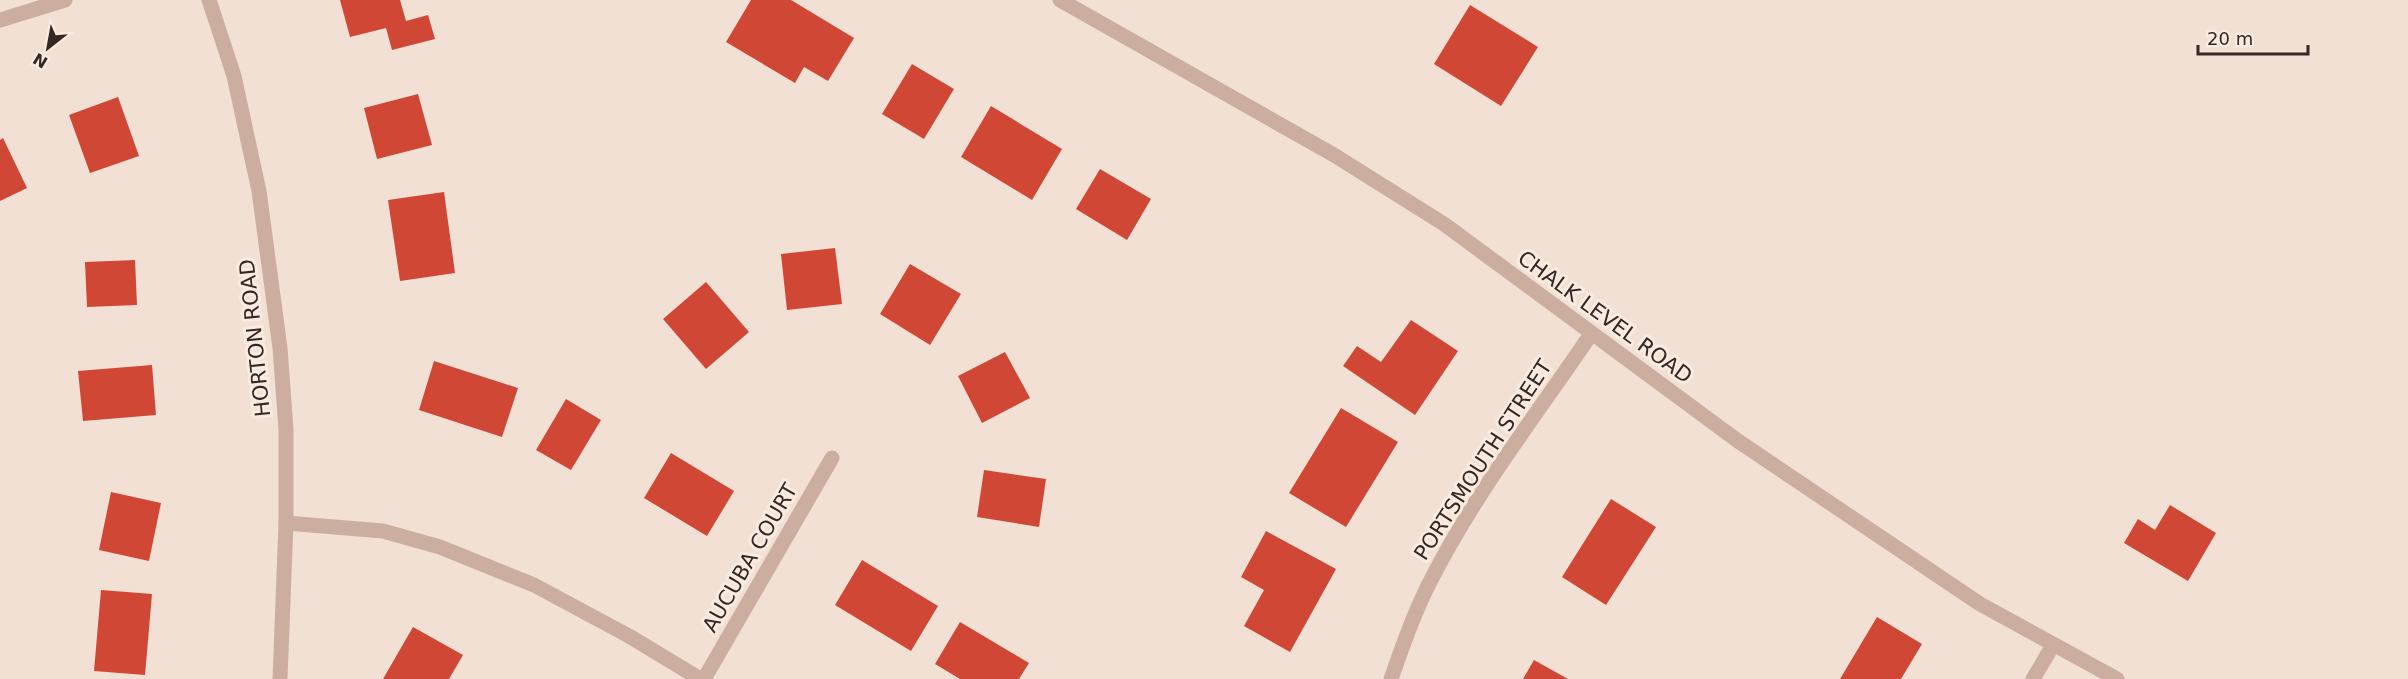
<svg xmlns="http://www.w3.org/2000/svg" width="2408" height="679" font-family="'DejaVu Sans',sans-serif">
  <rect width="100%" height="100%" fill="#f2e0d4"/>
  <!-- building -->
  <path fill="#d04735" d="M340 0H400L406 21 428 15 435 39 392 50 386 28 350 37Z
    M751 0H791L854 38 828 81 804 67 795 83 726 42Z
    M1470 5 1538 47 1501 106 1434 64Z
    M912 64 954 89 924 139 882 114Z
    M418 94 432 145 377 159 364 108Z
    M118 97 139 156 90 173 69 115Z
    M991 106 1062 149 1032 200 961 157Z
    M3 138 27 188 0 201V140Z
    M1100 169 1151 199 1127 240 1076 209Z
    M444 192 455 273 400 281 388 200Z
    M835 248 842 304 787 310 781 254Z
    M135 260 137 305 87 307 85 262Z
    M910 264 961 294 930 345 880 314Z
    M706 282 749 332 706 369 663 319Z
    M1411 320 1458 351 1415 415 1343 366 1357 346 1381 362Z
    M1005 352 1030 398 982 423 958 376Z
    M434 361 518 388 502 437 419 410Z
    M152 365 156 415 83 421 78 371Z
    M566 399 601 420 571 470 536 450Z
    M1341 408 1398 442 1346 527 1289 493Z
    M671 453 734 491 707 536 644 498Z
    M984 470 1046 479 1039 527 977 517Z
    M111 492 161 503 149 561 99 550Z
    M1611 499 1656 527 1606 605 1562 577Z
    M2170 505 2216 533 2188 581 2124 543 2138 519 2155 530Z
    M1266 531 1336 569 1290 652 1244 626 1264 590 1241 577Z
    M862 560 938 606 911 651 835 605Z
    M101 590 152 594 145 675 94 671Z
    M1877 617 1922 644 1901 679H1840Z
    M960 622 1029 663 1019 679H960L935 664Z
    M413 627 463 655 449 679H383Z
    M1534 660 1568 679H1523Z"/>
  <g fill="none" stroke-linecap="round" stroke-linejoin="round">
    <!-- minor -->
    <path stroke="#cbaea0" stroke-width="15" d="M1060 0 1334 155 1444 224 1738 441 1980 604 2117 679
      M0 20 65 0
      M286 523 383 531 440 547 534 585 629 636 700 679
      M704 679 832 458
      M1391 679C1403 645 1415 610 1432 578 1476 492 1537 414 1591 334
      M2033 679 2053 645"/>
    <!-- tertiary -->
    <path stroke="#cbaea0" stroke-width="15" d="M209 0 234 76 259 191 280 348 286 429V523L280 679"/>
  </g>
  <g text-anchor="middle" stroke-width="6" stroke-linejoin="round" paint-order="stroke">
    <!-- street labels -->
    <g font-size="21" fill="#342724" stroke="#faebe1">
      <text transform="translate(1605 317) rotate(36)" y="7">CHALK LEVEL ROAD</text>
      <text transform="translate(255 338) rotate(-96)" y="7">HORTON ROAD</text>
      <text transform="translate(1483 460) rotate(-57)" y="7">PORTSMOUTH STREET</text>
      <text transform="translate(750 558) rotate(-60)" y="7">AUCUBA COURT</text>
    </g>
  </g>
  <!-- north arrow -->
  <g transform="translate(48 48) rotate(211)" stroke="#faebe1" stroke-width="4.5" paint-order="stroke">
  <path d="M0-4.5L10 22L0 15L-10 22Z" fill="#342724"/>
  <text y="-9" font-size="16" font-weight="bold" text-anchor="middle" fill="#342724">N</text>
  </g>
  <!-- scale -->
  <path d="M2198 45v9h110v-9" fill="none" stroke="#342724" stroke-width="3"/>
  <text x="2207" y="45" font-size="18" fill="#342724" stroke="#faebe1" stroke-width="4.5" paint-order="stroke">20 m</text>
</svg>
